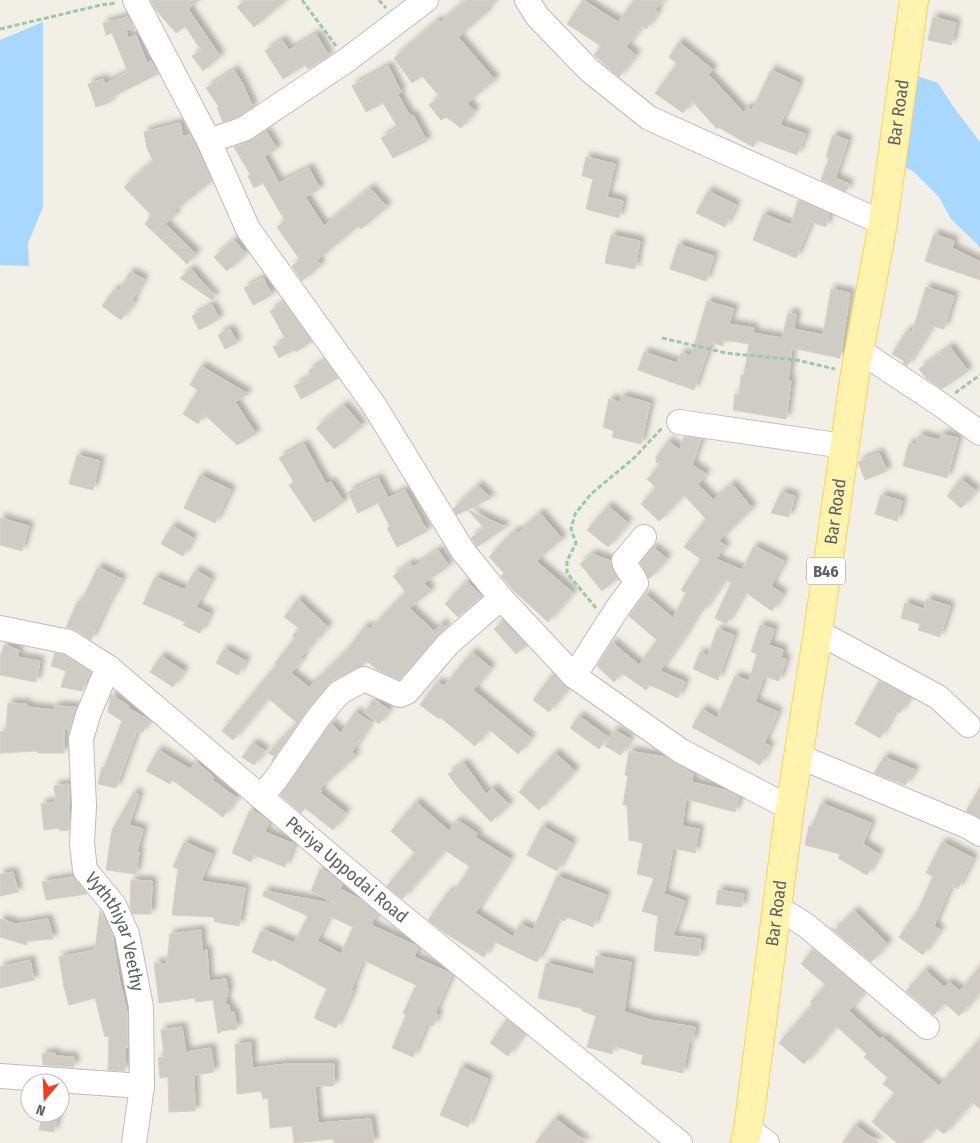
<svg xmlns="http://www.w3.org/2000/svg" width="980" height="1143" font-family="'Fira Sans Condensed',sans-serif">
  <defs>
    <filter id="shadow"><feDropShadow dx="4.5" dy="-4.5" stdDeviation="2.5" flood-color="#0004"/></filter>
  </defs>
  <rect width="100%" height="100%" fill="#f1efe6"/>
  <!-- water -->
  <path fill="#a8d7ff" d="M43 22V207L28 243 29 266 0 265V40Z
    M911 74 938 83 952 105 980 142V249L977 244 951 219 939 197 913 171 895 164Z"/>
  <!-- building -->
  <path fill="#ceccc4" stroke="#d6d1c3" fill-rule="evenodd" filter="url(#shadow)" d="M151 0H198L188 9 220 56 203 71 192 56 201 50 185 26 176 33 155 9Z
    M246 0H286L254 27 237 7Z
    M466 0H496L486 10 487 12 458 37 495 80 467 103 475 111 461 128 446 117 441 120 429 105 440 97 422 76 412 83 394 58 438 20 440 23Z
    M583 0 618 22 634 0H664L655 10 658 12 646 29 642 26 626 47 636 55 619 77 594 55 601 46 567 24Z
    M128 17 134 28 126 30 128 38 136 35 147 63 151 61 158 74 110 98 111 102 96 107 88 84 103 79 105 84 128 72 112 33 106 35 103 23Z
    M933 17 956 23 951 45 928 40Z
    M316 34 329 56 308 69 305 65 283 79 265 51 282 40 289 50Z
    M679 42 713 70 708 74 744 113 747 107 752 110 771 70 799 83 780 125 806 134 797 155 757 140 753 147 718 127 717 129 692 101 683 113 655 93 677 64 669 57Z
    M388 66 401 92 398 95 410 116 413 115 427 141 393 158 381 138 398 128 383 103 366 112 352 86Z
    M234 70 242 83 253 107 238 117 223 122 217 108 219 107 206 88Z
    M180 123 183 137 190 134 212 181 174 211 176 214 165 224 196 254 187 264 145 224 151 215 124 187 153 161 147 148 144 132Z
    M266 131 277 149 264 156 279 183 309 168 320 189 305 197 324 226 370 188 387 207 361 229 358 226 317 260 321 265 302 281 292 266 300 260 277 227 285 221 263 183 254 188 248 176 250 174 234 147 251 141Z
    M833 135 848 140 835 178 849 184 846 192 821 180 829 158 826 157Z
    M586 157 615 164 607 197 623 201 619 218 586 209 593 179 582 176Z
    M708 191 736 205 725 227 696 213Z
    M798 200 829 214 826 227 811 222 796 258 753 240 763 214 791 225Z
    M934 234 954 241 952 248 980 262V280L925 261Z
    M611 235 640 241 635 269 605 263Z
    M234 240 246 254 227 271 214 257Z
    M678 244 714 256 706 281 670 269Z
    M191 269 215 297 212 300 180 278Z
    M130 272 144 279 132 301 134 302 121 320 102 306 115 289 119 291Z
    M263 278 272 295 253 305 244 288Z
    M926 287 954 296 944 329 932 326 907 366 903 363 904 361 892 354 907 330 912 333Z
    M831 289 850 293 840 358 792 348 788 381H791L786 419 733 410 735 394 739 395 741 375H744L749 344 724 340 723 346 711 342 694 390 638 370 644 352 677 363 681 353 691 356 707 301 734 309 729 324 754 328 753 333 782 338 788 313 796 314 794 329 823 335Z
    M284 303 312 341 296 352 294 350 279 358 273 347 286 340 270 311Z
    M212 305 219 319 199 330 192 316Z
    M230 329 237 343 225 349 218 335Z
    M950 347 968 371 942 389 926 378 919 369Z
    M326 361 338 378 301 399 294 386 310 377 309 370Z
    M201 366 248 394 235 402 256 434 237 445 204 414 198 424 183 414 198 390 190 385Z
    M622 396 650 403 641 444 612 437 614 431 603 427 609 399 620 402Z
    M344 405 362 426 334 449 316 428Z
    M941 434 958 438 947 478 903 466 909 443 916 445 919 435 940 440Z
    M684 437 701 439 692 465 706 474 698 484 713 500 732 484 752 508 719 541 726 546 716 559 742 570 754 546 784 561 771 586 783 594 772 611 745 592 726 624 715 618 731 583 725 579 703 611 700 609 685 635 660 671 685 682 678 698 650 685 646 690 622 673 614 682 597 666 612 642 639 665 657 640 629 616 645 594 673 618 686 593 681 590 701 559 684 547 706 519 684 495 659 521 641 504 656 488 647 479 660 465 656 462V457L668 441 680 450Z
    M304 444 326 484 331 482 344 502 314 522 289 485 294 482 279 458Z
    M879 453 887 471 865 480 858 462Z
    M77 455 100 461 93 490 69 484Z
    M200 475 231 490 215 523 184 508Z
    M378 478 388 498 405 490 427 531 397 547 387 528 390 527 378 503 358 513 348 492Z
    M961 479 976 491 961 508 947 496Z
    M478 485 491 498 457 515 453 509Z
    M781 492 795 496 789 517 771 513Z
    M881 495 902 501 897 521 875 514Z
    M608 506 628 523 608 547 587 530Z
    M468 510 506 527 477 547 471 538 484 528Z
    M540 513 562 539 536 561 573 593 548 622 513 590 501 576 504 573 489 557 514 531 518 533Z
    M0 518 29 526 22 551 0 545Z
    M172 526 193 538 183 556 161 544Z
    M653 547 667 559 649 579 640 563Z
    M438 550 449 566 424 583 431 591 409 608 434 631 442 623 446 627 438 635 399 680 376 669 367 661 362 666 332 681 307 710 272 761 274 756 268 753 297 723 268 698 233 740 222 731 277 664 275 663 295 638 292 636 299 628 284 617 298 599 328 627 301 657 303 659 291 673 309 687 347 650 365 626 370 629 406 592 393 576 410 563 413 567Z
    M592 554 611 561 613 570 619 581 616 579 602 591 580 564Z
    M98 567 122 579 107 605 91 640 76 630 66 627 78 601 81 602Z
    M195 570 211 579 196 607 210 614 200 633 183 625 185 622 143 604 155 577 185 590Z
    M467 581 482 596 458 617 445 604Z
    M927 599 950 606 940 637 918 630 920 624 901 618 905 603 924 609Z
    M503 621 527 645 516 654 494 629Z
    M760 625 774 629 769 645 783 650 781 658 786 659 779 681 764 676 755 702 778 712 764 743 770 746 760 765 692 727 702 709 717 718 735 676 749 681 757 654 751 652Z
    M717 629 734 635 718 680 693 669 700 652 708 656Z
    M4 645 19 650 17 657 40 661 36 682 0 675V657Z
    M224 649 246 661 238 675 216 663Z
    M472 652 491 668 473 690 531 738 518 754 489 729 475 746 440 717 439 719 420 705 437 682 444 686Z
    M55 653 64 655 91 672 82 691 61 687 66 671 51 666Z
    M161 656 184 671 173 687 150 672Z
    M553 674 568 688 549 712 533 700Z
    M879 681 909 697 900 713 895 711 880 738 855 724Z
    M111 695 129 706 128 708 149 720 142 733 137 730 116 788 98 784 102 767 104 768 122 721 108 712Z
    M374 699 389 710 379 724 364 713Z
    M8 703 27 704V707L54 710 55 706 76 707 69 730 64 728V753H38V751L0 753V732L6 731Z
    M355 712 371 722 352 752 356 756 320 788 322 790 320 793 346 813 333 830 305 808 301 813 280 795 331 723 341 733Z
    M579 716 608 737 599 749 570 728Z
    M614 730 630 739 621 755 605 746Z
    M253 743 265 751 254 765 242 757Z
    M158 750 190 769 196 762 214 777 212 780 237 798 223 817 172 780 170 784 146 771Z
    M629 751 666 757 693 773 692 782 728 791 739 797 735 812 686 799 682 826 699 829 695 853 673 848 664 894 685 901 673 936 701 939 699 956 654 951 658 916 642 911 654 878 637 874 643 843 629 840 627 805H623L628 776 625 775Z
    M555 753 575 771 539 810 519 792Z
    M884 757 915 770 905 785 874 773Z
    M464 763 486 794 493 788 509 805 491 822 459 789 448 774Z
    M69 784V830L60 831 59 828 44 830 41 804 56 802 54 786Z
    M980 787V818L966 811Z
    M134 792 139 795 129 825 143 829 137 852H139L136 874 106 870 112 830Z
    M416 802 449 831 455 822H460L478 834 475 837 510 859 475 913 513 937 520 924 533 930 557 876 606 895 593 927 567 917 565 921 558 918 537 962 493 941 484 957 445 933 428 920 449 891 453 893 470 867 445 850 402 899 387 886 415 853 391 831Z
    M821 803 871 823 863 844 879 854 867 875 838 858 840 854 805 845 809 826H812Z
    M250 810 261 815 269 822 265 832 294 844 285 867 254 855 251 862 232 853Z
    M542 826 572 843 557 871 527 855Z
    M184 842 212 854 201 881 245 888 239 926 215 922 214 917 172 915 178 869 173 867Z
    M942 842 973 858 958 889 951 885 934 926 940 930 923 955 899 937 918 910 933 876 926 873Z
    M320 869 329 873 342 884 340 889 362 900 377 913 371 925 417 946 418 947 414 957 452 974 435 1013 438 1015 433 1026 427 1024 413 1057 392 1048 406 1015 403 1013 416 985 363 960 351 990 353 991 336 1028 314 1018 327 989 272 959 271 961 252 952 261 931H267L294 943 308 916 263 896 264 891 336 904 311 891ZM329 916 353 927 341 954 317 941Z
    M13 872 18 892 0 896V874Z
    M73 877 87 894 46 900 42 882Z
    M131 880 152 881 151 914H133L130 907Z
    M718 890 744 894 742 907 716 904Z
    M100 910 112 934 120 984 127 1012 128 1047H125V1071L108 1070 109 1036 105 1037 95 998 69 1005 64 987 59 957 95 950Z
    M854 911 888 944 871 962 831 928 832 927 835 930Z
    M0 919 16 924 48 919 53 939 26 941 27 945 0 937Z
    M201 930 202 951 207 950 209 981 226 979 228 991 225 1004 229 1005 230 1013 234 1012 237 1029 221 1031 220 1033H218L213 1000 195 1002V998L159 1003 154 963 167 964 170 934Z
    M813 949 864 992 849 1011 880 1039 882 1037 939 1086 980 1039V1109L972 1102 944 1134 935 1127 922 1143H897L872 1122 895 1093 883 1084 888 1078 864 1057 867 1054 836 1026 804 1064 779 1043 813 1004 810 1002 826 985 801 964Z
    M596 956 631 962 624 1012 651 1020 695 1027 693 1042 689 1041 683 1073 641 1064 643 1055 614 1046 612 1054 587 1047 596 1016 582 1011 583 1009 538 998 546 963 594 975Z
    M30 960 34 980 0 988V967Z
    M980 966V993L959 1016 945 1003 934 1015 906 991 925 970 944 987 949 982 960 991Z
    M507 1019 524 1034 508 1056 490 1043Z
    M182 1027 186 1052 211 1048 214 1072 194 1075 195 1111 169 1112 168 1077 160 1078 158 1058 164 1057 161 1030Z
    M251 1043 252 1068 286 1064H334V1086H315L318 1123 371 1119 374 1143H334L333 1139 294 1143 292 1126 270 1128 268 1098 263 1099 261 1091 237 1094 235 1044Z
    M55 1053V1056L74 1057V1067L43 1065 42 1054Z
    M461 1067 488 1079 468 1127 440 1115Z
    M43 1113H58L54 1132 39 1130Z
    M555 1118 587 1143H535Z
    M855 1125 879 1143H842Z"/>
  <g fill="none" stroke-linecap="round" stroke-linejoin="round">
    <!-- minor casing -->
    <g stroke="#babdc2" stroke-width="26">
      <g id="minor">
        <path d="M135 0 209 141"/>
        <path d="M426 0 347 60 244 129 209 141 248 229 374 405 463 551 501 598 574 676 681 751 790 808"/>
        <path d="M527 0 537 16 589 70 649 118 883 223"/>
        <path d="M860 351 940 404 980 433"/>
        <path d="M679 422 844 446"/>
        <path id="s1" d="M0 628 69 642 108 667 387 904 680 1143"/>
        <path d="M818 632 938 697 968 725"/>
        <path id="s2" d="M108 667 88 715 81 739 84 806 82 843 85 870 114 905 127 934 141 1007 142 1086 134 1143"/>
        <path d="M574 676 617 609 636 583C633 574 626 570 624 561L644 537"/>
        <path d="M798 756 969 827 980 834"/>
        <path d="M261 797 276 779 318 718 339 693 364 679 400 695 407 692 448 644 501 598"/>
        <path d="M777 907 807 926 927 1027"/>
        <path d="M0 1076 142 1086"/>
        <path d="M748 1129 767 1143"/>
      </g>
    </g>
    <!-- major casing -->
    <g stroke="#ffd351" stroke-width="30">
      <g id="major">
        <path id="s3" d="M745 1143 748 1129 790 808 818 632 855 374 883 223 914 0"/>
      </g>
    </g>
    <!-- path -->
    <path stroke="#98cca8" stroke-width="3" stroke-dasharray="5 2.5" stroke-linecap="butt" d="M302 0 336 46
      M379 0 386 8
      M0 29 101 5 117 3
      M662 338 726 353 797 360 835 369
      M955 393 980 375
      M596 608 567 573V561L576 543 571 529 575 514 591 494 634 458 663 427"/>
    <!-- minor -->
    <use href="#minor" stroke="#fff" stroke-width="24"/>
    <!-- major -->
    <use href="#major" stroke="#fff4ad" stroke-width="28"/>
  </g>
  <g text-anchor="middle" stroke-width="4" stroke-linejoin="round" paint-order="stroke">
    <!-- shield labels -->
    <rect fill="#fff" stroke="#8e9095" stroke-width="1" x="807" y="557.5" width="38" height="27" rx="4"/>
    <g font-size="16" font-weight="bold" fill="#5d6168">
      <text x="826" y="577">B46</text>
    </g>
    <!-- street labels -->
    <g font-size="18" fill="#5d6168" stroke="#fff">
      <text dy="6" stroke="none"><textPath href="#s3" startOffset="1042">Bar Road</textPath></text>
      <text dy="6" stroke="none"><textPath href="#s3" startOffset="638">Bar Road</textPath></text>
      <text dy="6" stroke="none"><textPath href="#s1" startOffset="430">Periya Uppodai Road</textPath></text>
      <text dy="6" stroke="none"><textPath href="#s3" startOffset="232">Bar Road</textPath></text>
      <text dy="6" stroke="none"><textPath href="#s2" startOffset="279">Vyththiyar Veethy</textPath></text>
    </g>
  </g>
  <!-- north arrow -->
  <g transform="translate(45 1098) rotate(199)"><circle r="24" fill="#ffffff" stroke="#bec0c3"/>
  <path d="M0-4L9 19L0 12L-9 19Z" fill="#fb3922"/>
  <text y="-8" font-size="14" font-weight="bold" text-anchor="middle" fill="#5d6168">N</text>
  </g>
</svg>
